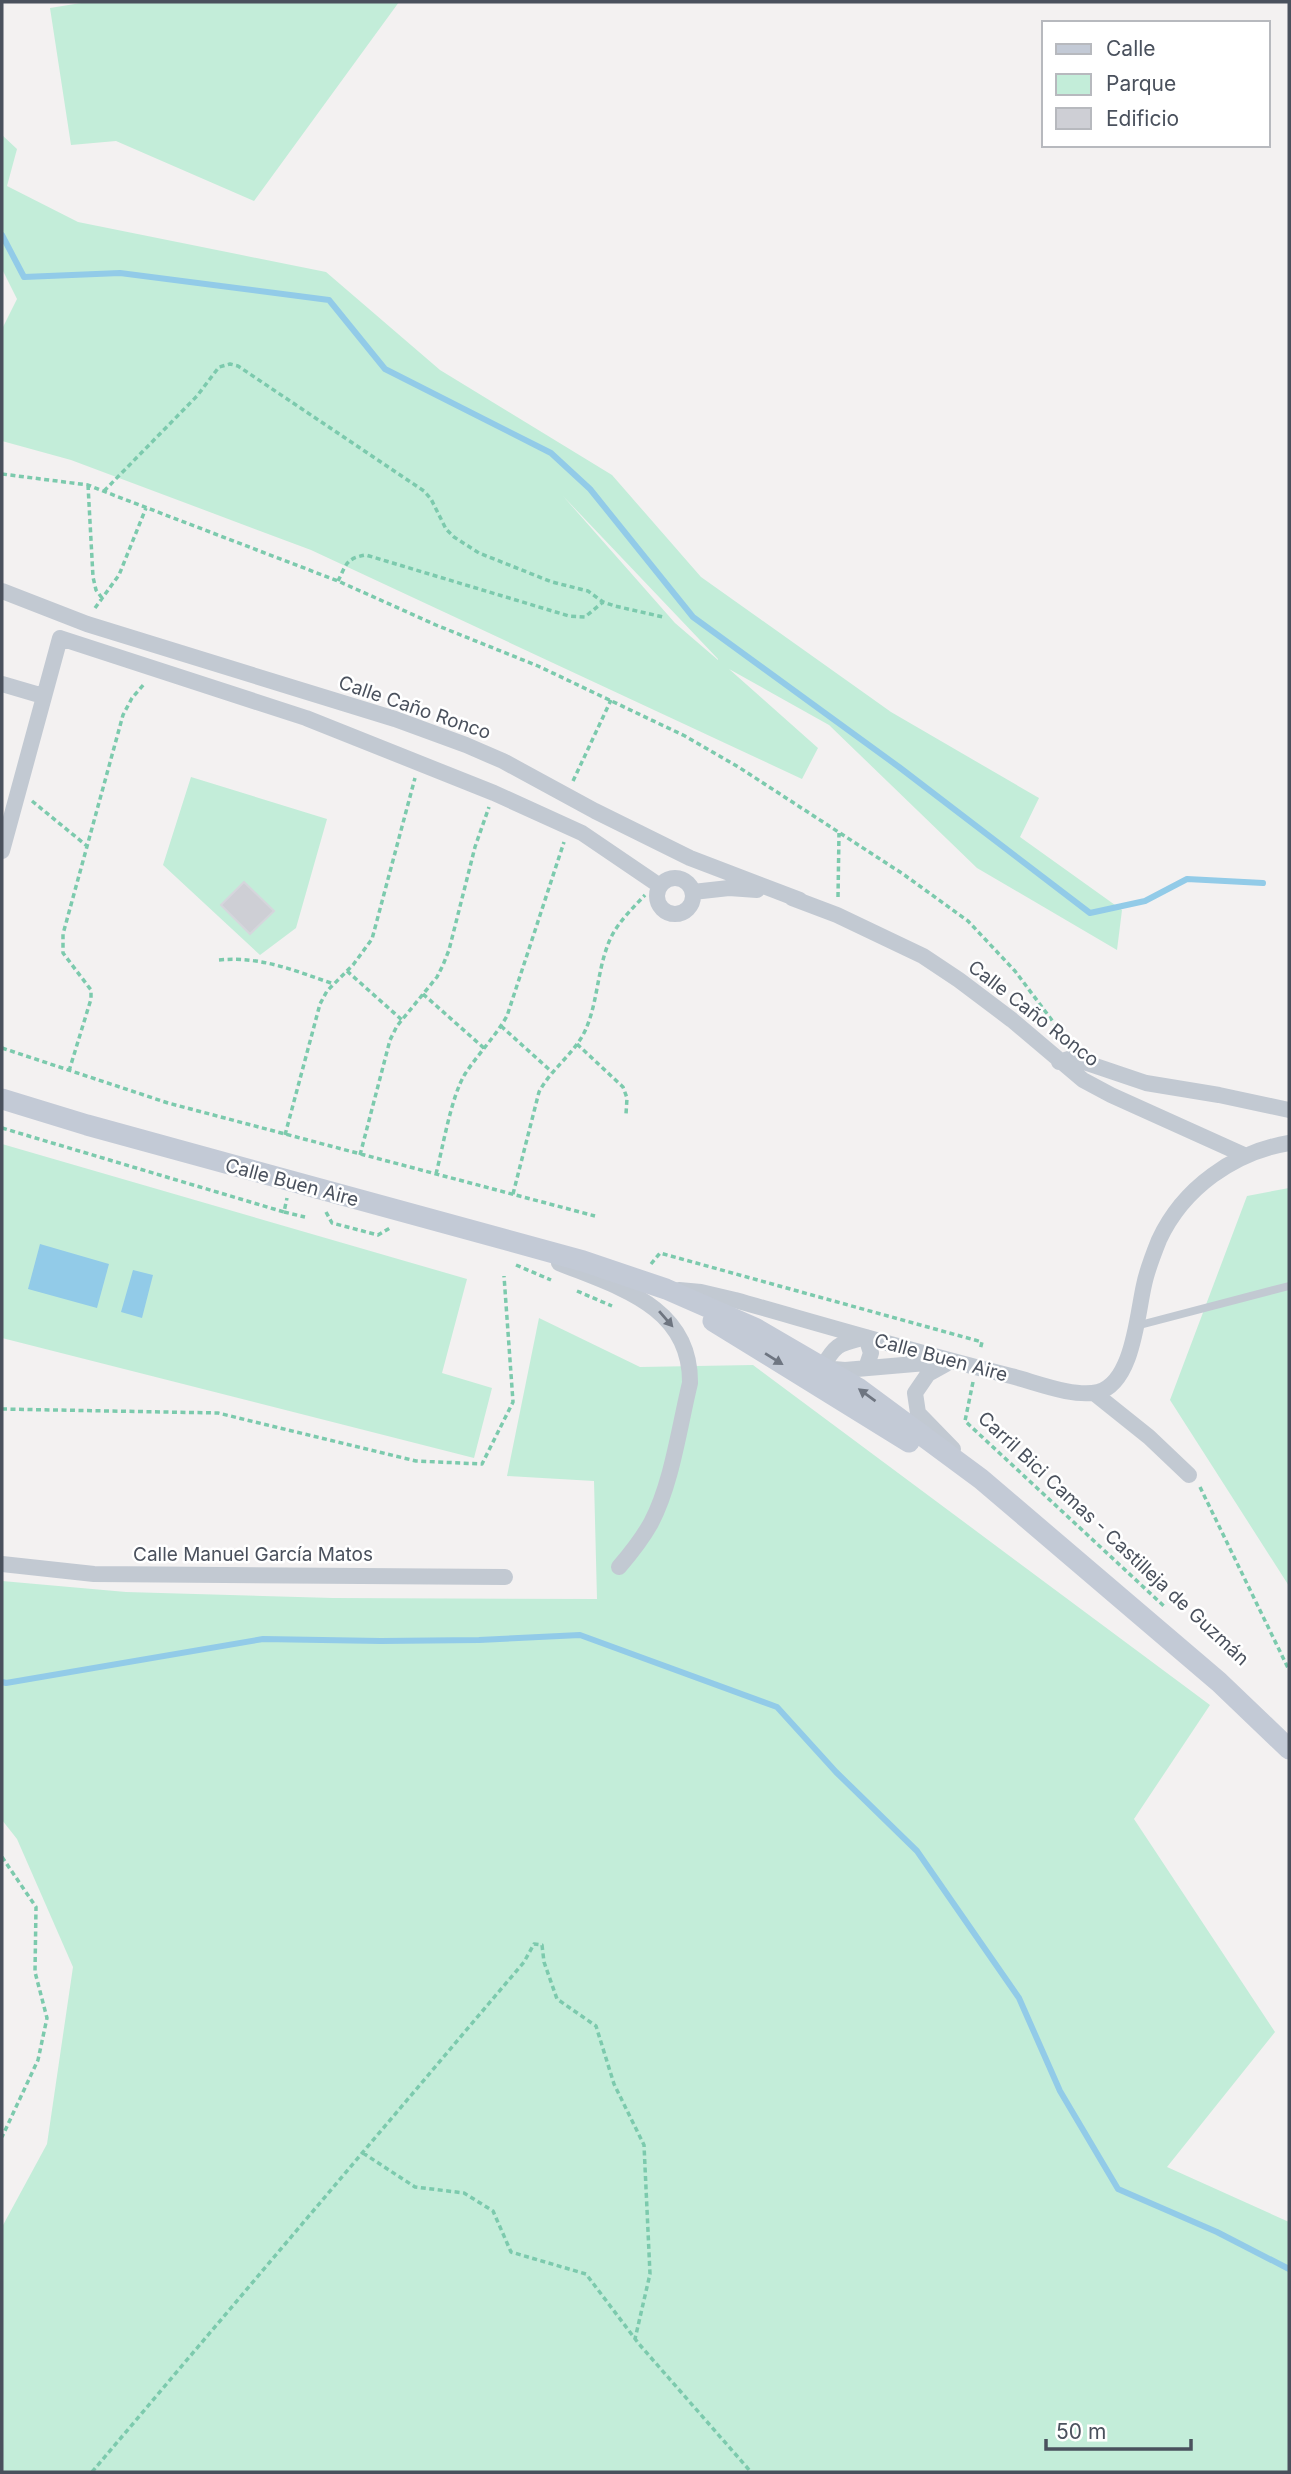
<svg xmlns="http://www.w3.org/2000/svg" width="1291" height="2474" font-family="Inter,sans-serif">
  <rect width="100%" height="100%" fill="#f3f1f1"/>
  <!-- green -->
  <path fill="#c3edd9" fill-rule="evenodd" d="M87 2H399L254 201 116 141 71 145 50 8Z
    M2 135 17 149 7 186 78 222 326 272 440 370 612 475 701 577 891 712 1039 798 1020 837 1122 910 1117 950 977 868 829 725 729 669 818 748 802 779 311 550 71 460 2 441V329L17 299 2 269ZM563 496 718 659V660L675 623Z
    M191 777 327 819 296 928 260 955 163 865Z
    M2 1144 467 1279 442 1373 492 1388 474 1458 2 1338Z
    M1289 1188V1586L1170 1400 1247 1196Z
    M539 1318 640 1367 753 1365 1210 1705 1134 1819 1275 2032 1167 2167 1289 2222V2472H2V2227L47 2144 73 1967 17 1839 2 1820V1581L126 1592 333 1598 597 1599 594 1481 507 1476Z"/>
  <!-- water -->
  <path fill="#92cbe8" d="M40 1244 109 1264 97 1308 28 1289Z
    M133 1270 153 1275 142 1318 121 1312Z"/>
  <g fill="none" stroke-linecap="round" stroke-linejoin="round">
    <!-- stream -->
    <path stroke="#92cbe8" stroke-width="6" d="M2 235 24 277 120 273 329 300 385 369 551 453 590 489 693 617 899 767 1090 913 1145 901 1187 879 1263 883
      M2 1682 6 1683 263 1639 381 1641 479 1640 580 1635 777 1707 836 1772 917 1851 1019 1998 1060 2091 1118 2189 1217 2232 1289 2269"/>
  </g>
  <!-- building -->
  <path fill="#cecfd5" stroke="#d5d6dc" stroke-width="2" d="M244 882 274 911 250 934 221 905Z"/>
  <g fill="none" stroke-linecap="round" stroke-linejoin="round">
    <!-- path -->
    <path stroke="#7ccaad" stroke-width="3.5" stroke-dasharray="5 3.5" stroke-linecap="butt" d="M2 474 88 485 103 491 338 581 436 625 538 666 685 736 740 768 903 874 968 921 1015 971 1054 1023 1061 1037
      M88 485 93 577 96 590 102 598
      M104 491 197 396 219 367 230 364 238 366 424 491 431 499 446 529 454 537 479 553 552 582 588 591 603 602 615 606 663 617
      M338 581C346 565 346 558 366 555L569 616 585 617 603 602
      M95 608 119 575 146 508
      M573 781 611 700
      M32 801 87 846
      M838 897 839 833
      M219 960C262 956 295 971 334 984
      M347 971 402 1020
      M423 994 485 1049
      M501 1026 552 1072
      M577 1044 623 1087 627 1098 626 1114
      M2 1048 168 1103 595 1216
      M69 1071 91 999V990L63 953V934L123 715 132 698 145 683
      M2 1128 284 1212 287 1198
      M285 1135 320 1004 327 991 353 965 372 939 415 778
      M360 1155 390 1040 397 1026 437 977 443 965 449 950 475 847 489 807
      M436 1174C443 1147 451 1097 465 1074 478 1054 495 1037 507 1016L564 842
      M513 1194 539 1092C551 1069 574 1054 585 1031 597 1005 597 975 607 947 614 926 630 911 645 895
      M284 1212 305 1217
      M326 1212 332 1223 378 1235 390 1228
      M651 1264 660 1253 982 1342 980 1350
      M516 1265 551 1280
      M577 1291 612 1306
      M973 1382 965 1421 1166 1608
      M2 1409 218 1413 416 1461 482 1464 513 1402 504 1276
      M1200 1487 1289 1670
      M2 1857 36 1907 35 1972 47 2018 38 2060 2 2137
      M363 2153 415 2187 464 2193 493 2211 511 2252 586 2274 639 2344 751 2472
      M92 2472 524 1962 534 1944 542 1945 544 1962 557 1999 596 2026 614 2084 644 2145 650 2274 635 2339"/>
    <!-- service -->
    <path stroke="#c2c9d2" stroke-width="8" d="M1136 1326 1289 1286"/>
    <!-- minor -->
    <path stroke="#c2c9d2" stroke-width="16" d="M2 591 87 624 395 719 466 745 503 761 595 811 690 858 800 900
      M2 684 43 696
      M2 851 60 638 306 718 494 793 582 833 660 886
      M657 896a18 18 0 1 1 36 0a18 18 0 1 1-36 0Z
      M693 892 729 888 757 890
      M792 898 837 915 923 956 959 980 1012 1020 1083 1080 1111 1095 1244 1155
      M1059 1062 1072 1058 1146 1083 1219 1095 1289 1110
      M559 1263C618 1287 691 1306 690 1383 679 1428 672 1483 651 1523 642 1539 631 1553 619 1567
      M679 1290 701 1292 735 1300C827 1326 918 1353 1011 1376 1035 1382 1074 1398 1098 1392 1133 1383 1137 1315 1144 1285 1147 1270 1153 1255 1159 1240 1183 1188 1234 1152 1289 1143
      M946 1364 928 1374 915 1393 918 1413 953 1449
      M866 1368 871 1353 866 1337C839 1344 836 1343 822 1368L845 1370 938 1362
      M1094 1393 1149 1437 1189 1475
      M2 1564 94 1574 505 1577"/>
    <!-- secondary -->
    <path stroke="#c3cad6" stroke-width="21" d="M2 1099 87 1125 583 1261 666 1289 755 1328 858 1388 981 1479 1219 1682 1289 1749
      M713 1321 909 1442"/>
  </g>
  <!-- one-way arrows -->
  <defs><path id="oneway-solid" d="M-6-.8H1V-3.2L6.5 0L1 3.2V.8H-6Z" transform="scale(1.75)"/></defs>
  <use fill="#6e7580" href="#oneway-solid" transform="translate(666 1319) rotate(49)"/>
  <g fill="#6e7581">
    <use href="#oneway-solid" transform="translate(774 1359) rotate(32)"/>
    <use href="#oneway-solid" transform="translate(867 1395) rotate(-144)"/>
  </g>
  <g text-anchor="middle" stroke-width="5" stroke-linejoin="round" paint-order="stroke">
    <!-- street labels -->
    <g font-size="19" fill="#4a515d" stroke="#fff">
      <text transform="translate(415 707) rotate(19)" y="7">Calle Caño Ronco</text>
      <text transform="translate(1034 1013) rotate(38)" y="7">Calle Caño Ronco</text>
      <text transform="translate(292 1182) rotate(15)" y="7">Calle Buen Aire</text>
      <text transform="translate(941 1357) rotate(15)" y="7">Calle Buen Aire</text>
      <text transform="translate(1114 1538) rotate(43)" y="7">Carril Bici Camas - Castilleja de Guzmán</text>
      <text x="253" y="1561">Calle Manuel García Matos</text>
    </g>
  </g>
  <!-- border -->
  <rect width="1291" height="2474" fill="none" stroke="#4a515d" stroke-width="7"/>
  <!-- legend -->
  <rect x="1042" y="21" width="228" height="126" fill="#ffffff" stroke="#b7b9be" stroke-width="2"/>
  <rect x="1056" y="44" width="35" height="10" fill="#c3cad6" stroke="#b7b9be" stroke-width="2"/>
  <text x="1106" y="56" font-size="21" fill="#4a515d">Calle</text>
  <rect x="1056" y="74" width="35" height="21" fill="#c3edd9" stroke="#b7b9be" stroke-width="2"/>
  <text x="1106" y="91" font-size="21" fill="#4a515d">Parque</text>
  <rect x="1056" y="108" width="35" height="21" fill="#cecfd5" stroke="#b7b9be" stroke-width="2"/>
  <text x="1106" y="126" font-size="21" fill="#4a515d">Edificio</text>
  <!-- scale -->
  <path d="M1046 2439v10h145v-10" fill="none" stroke="#4a515d" stroke-width="3.5"/>
  <text x="1056" y="2439" font-size="21" fill="#4a515d" stroke="#ffffff" stroke-width="5" paint-order="stroke">50 m</text>
</svg>
